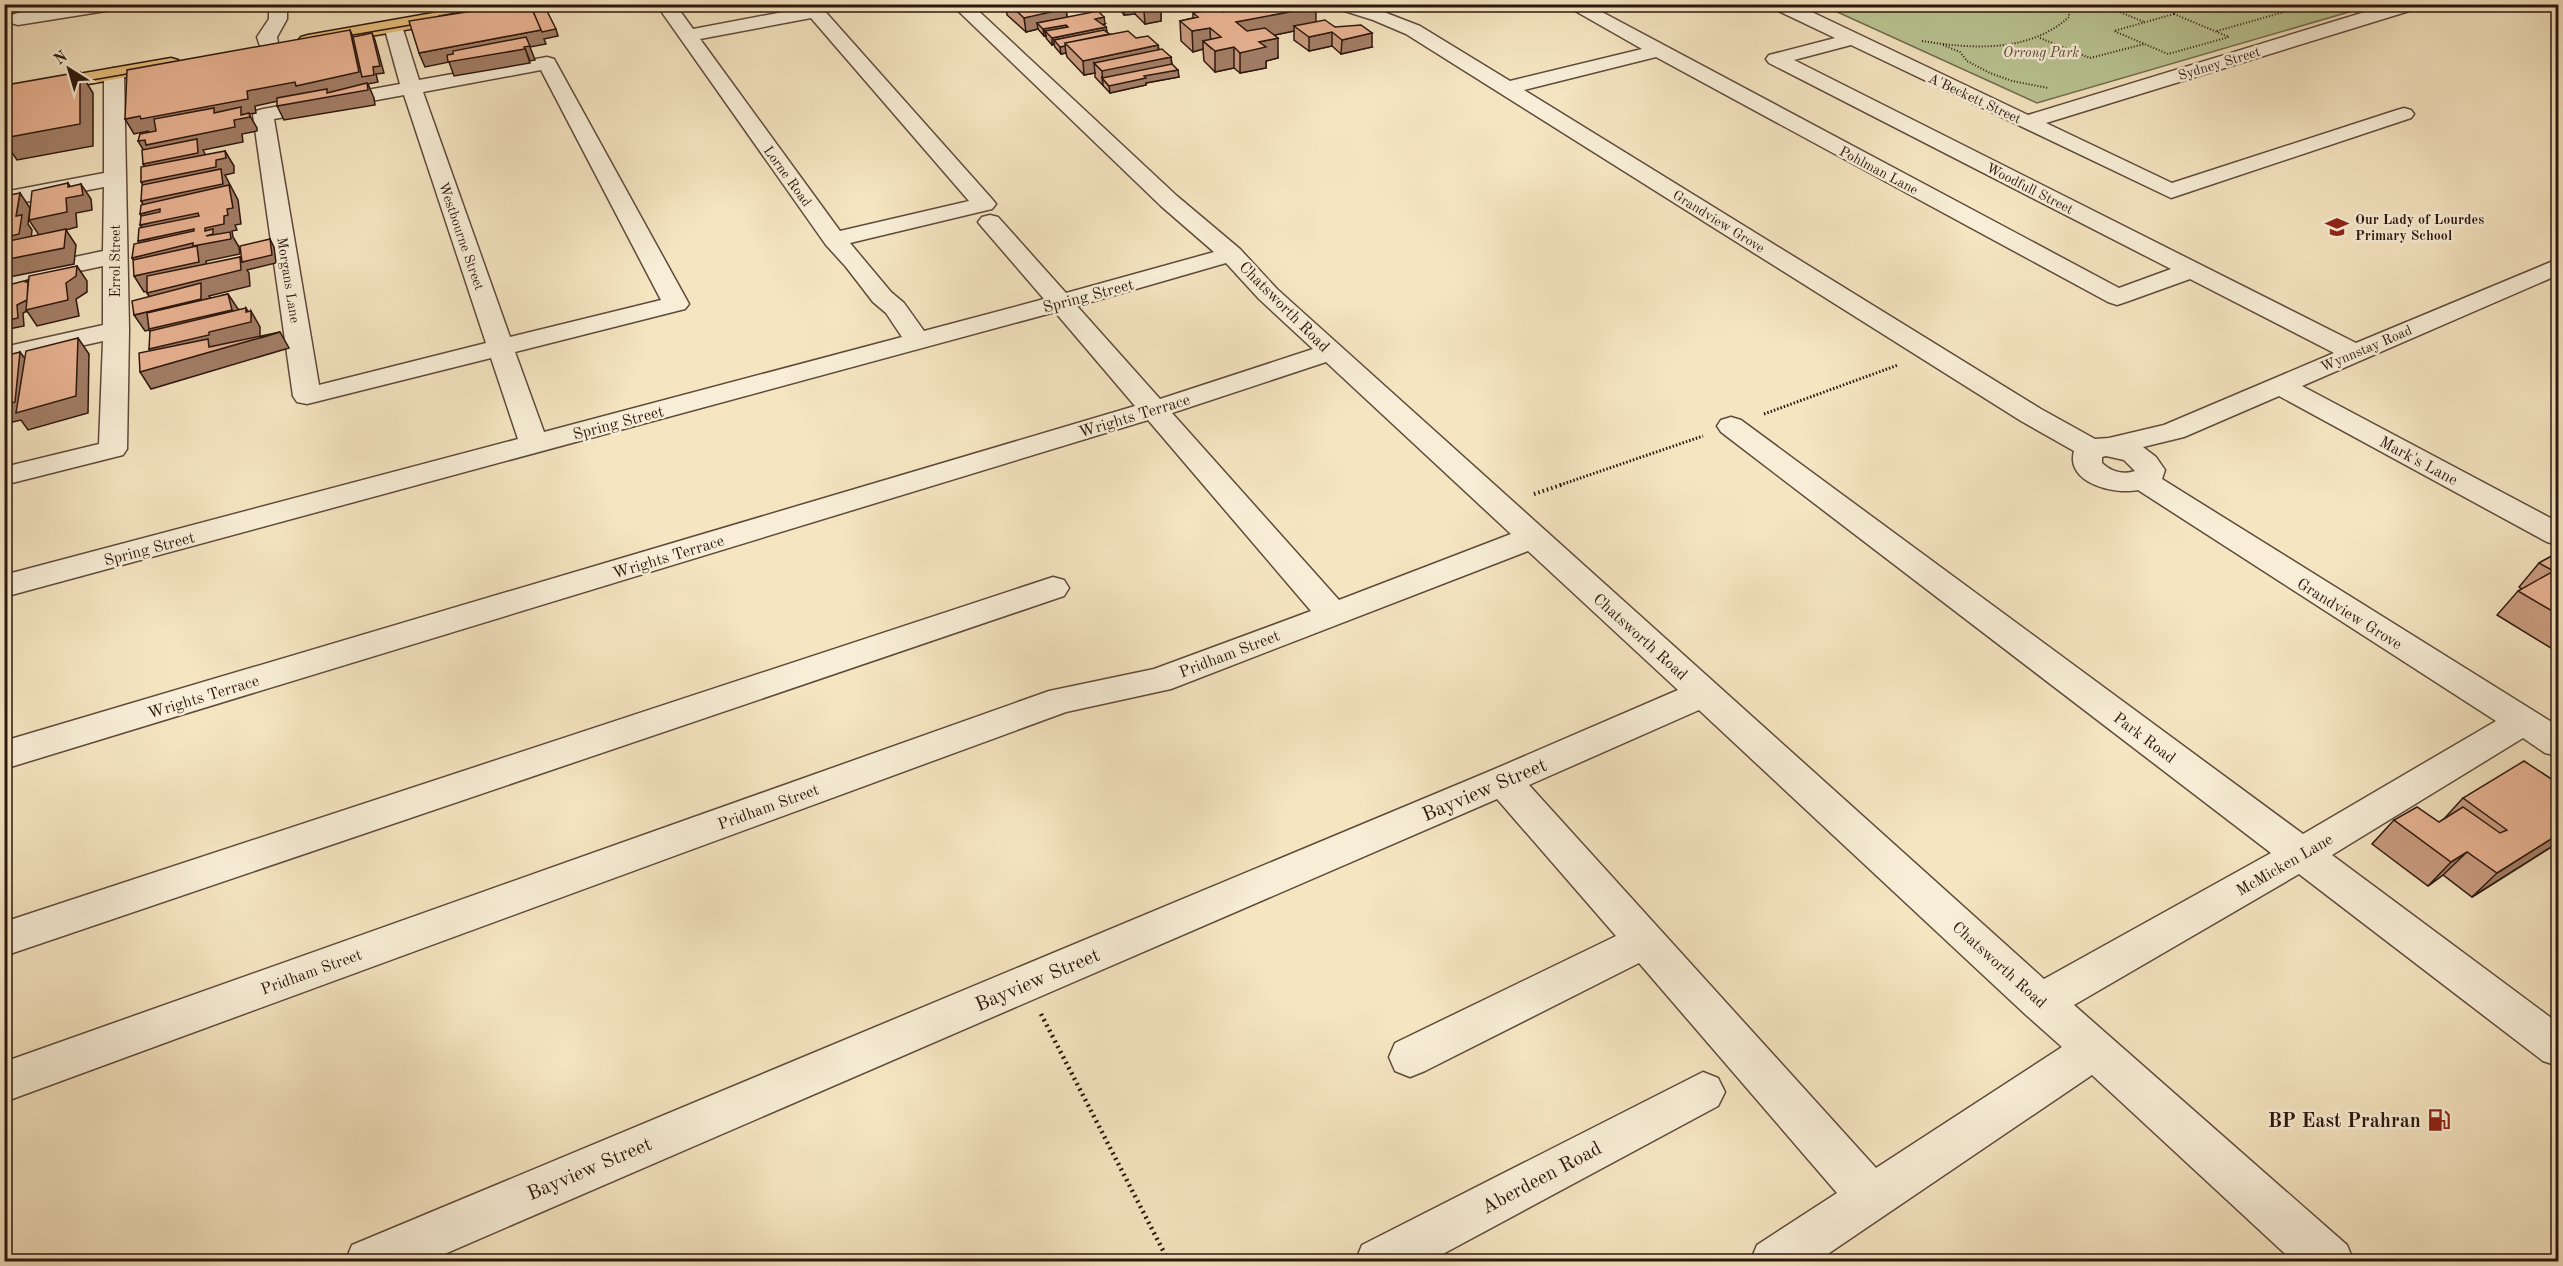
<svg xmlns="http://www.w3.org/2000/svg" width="2563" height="1266" font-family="'Old Standard TT',serif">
  <rect width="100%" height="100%" fill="#f5e5c1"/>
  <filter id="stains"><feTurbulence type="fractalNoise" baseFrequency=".00333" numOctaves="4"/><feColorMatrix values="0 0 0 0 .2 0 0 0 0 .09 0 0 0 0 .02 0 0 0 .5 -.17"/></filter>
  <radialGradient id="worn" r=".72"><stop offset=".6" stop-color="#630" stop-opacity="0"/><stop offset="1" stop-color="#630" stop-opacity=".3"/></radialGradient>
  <!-- green -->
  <path fill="#bac594" stroke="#736e51" stroke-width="1.5" d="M1822 5H2373L2037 103Z"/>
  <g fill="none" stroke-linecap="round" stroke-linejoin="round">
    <!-- minor casing -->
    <g stroke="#5e4a3b" stroke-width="3">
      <path id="minor" d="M74 4H121L119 8 112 10 18 25 11 23 9 19 11 15 18 13Z
        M269 4H287V19L277 37 279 48 276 52H262L257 37 269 19Z
        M656 4H675L693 29 815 6 822 8 992 199 996 204 992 209 850 243 891 292 904 303 924 331 1044 299 982 227 978 222 982 217 990 215 998 217 1066 293 1214 252 1161 206 951 4H971L1177 196 1240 249 1277 289 2044 979 2271 853 1721 432 1717 426 1721 420 1731 417 1741 420 2303 834 2496 721 2138 490C2115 495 2065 483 2074 451L2021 421 1406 34 1373 20 1335 8 1333 4H1363L1420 26 1510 81 1642 49 1563 4H1587L2119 288 2171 269 1769 63 1766 59 1769 55 1835 38 1772 8 1770 4H1795L2028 115 2391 4H2421L2419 8 2046 123 2172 183 2397 110 2404 108 2411 110 2414 114 2411 118 2171 198 1851 45 1794 60 2356 343 2558 259V275L2302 386 2558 522V545L2547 542 2279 396 2184 437 2143 447 2156 457 2165 470 2162 479 2558 726V756L2545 753 2523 738 2332 855 2558 1023V1066L2543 1061 2299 874 2074 1005 2347 1245 2354 1262H2294L2092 1075 1816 1262H1750L1757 1245 1837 1193 1639 963 1425 1071 1410 1077 1395 1071 1389 1057 1395 1043 1616 936 1497 799 426 1262H345L352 1245 1490 771 1678 690 1528 551 1171 689 1066 712 4 1102V1062L1049 691 1154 669 1311 611 1148 420 4 769V741L1135 406 1055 312 4 597V575L518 439 491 358 307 404 297 402 293 396 253 115 256 111 263 109 400 84 384 26 386 22H400L402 26 419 80 547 57 554 59 689 304 685 309 515 352 544 432 902 337 886 313 873 302 846 267 826 245ZM811 18 969 201 840 231 700 39ZM1656 57 2108 302 2117 305 2126 302 2190 279 2334 353 2164 425 2109 438 2095 439 2041 409 1524 90ZM541 70 661 300 510 337 423 92ZM404 95 486 343 319 385 274 119ZM1226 263 1259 299 1313 349 1160 399 1077 306ZM1326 362 1511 534 1339 600 1172 413ZM2106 456 2124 460 2135 471C2123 475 2112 472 2102 463V457ZM1699 710 2026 1015 2062 1047 1876 1168 1529 785Z
        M114 68 121 70 124 74 129 330 127 449 123 455 4 485V467L99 444 103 341 4 363V347L103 325V266L4 287V272L103 251 104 187 4 206V192L104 173V74L107 70Z
        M1053 577 1064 580 1069 588 1064 596 4 956V922Z
        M1703 1072 1718 1078 1725 1092 1718 1106 1428 1262H1355L1362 1245Z"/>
    </g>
    <!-- major casing -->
    <g stroke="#2c170e" stroke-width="3">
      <path id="major" d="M484 4H528L526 8 519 10 308 47 301 45 298 41 301 37 308 35Z
        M171 58 178 60 181 64 178 68 4 99V87Z"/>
    </g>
    <!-- path-far3 -->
    <path stroke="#2c170e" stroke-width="2" stroke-dasharray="1 2" stroke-linecap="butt" d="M2101 4 2144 22
      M2174 14 2229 37 2168 54 2114 31Z
      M2217 31 2312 4
      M2040 38 2090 58 2144 44
      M1922 41C1972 49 2029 53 2069 17V4
      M1943 45 1960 52 1967 61 1990 73 2012 81 2048 88"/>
    <!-- path-far2 -->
    <path stroke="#2c170e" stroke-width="3" stroke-dasharray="1.5 2" stroke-linecap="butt" d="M1764 414 1898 365
      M1560 485 1703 436"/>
    <!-- path-far1 -->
    <path stroke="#2c170e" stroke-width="4" stroke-dasharray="1.5 3" stroke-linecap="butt" d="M1534 494 1564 484"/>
    <!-- path -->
    <path stroke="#2c170e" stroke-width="4.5" stroke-dasharray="2 4" stroke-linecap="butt" d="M1041 1014 1169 1262"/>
    <!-- minor -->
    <use href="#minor" fill="#f8eed7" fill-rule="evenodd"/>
    <!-- major -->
    <use href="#major" fill="#eac280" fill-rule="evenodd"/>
    <!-- tram -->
    <path stroke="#2c170e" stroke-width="1.5" d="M439 16 508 4
      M336 38 428 22
      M70 84 144 71
      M4 91 28 87"/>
  </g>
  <!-- wall -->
  <path fill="#ca9c80" stroke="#2c170e" stroke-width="1.5" d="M1006 4H1066L1067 18 1105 24 1103 25 1106 27 1107 32 1109 34 1136 38 1158 45 1159 49 1171 57 1172 64 1179 77 1146 83V85L1110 93 1095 77V73L1084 75 1067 57 1066 53 1061 54 1055 47 1054 44 1052 45 1046 38V36H1044L1038 29 1026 32 1007 15Z
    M1117 4H1161V21L1145 24 1135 14 1124 15 1118 6Z
    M1196 4H1256V5L1335 27 1372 47 1341 54 1332 46 1309 51 1294 40V31L1275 35 1278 58 1266 61V68L1240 73 1234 68 1215 72 1204 61 1203 49 1193 52 1181 41 1180 21 1193 18V13L1202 11 1196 6Z
    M1411 4H1438L1418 9Z
    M2559 552V653L2497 615 2518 591 2522 589 2519 587 2539 563Z
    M2559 784V842L2472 897 2443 875 2428 886 2372 844 2394 820 2439 822 2442 821 2463 798Z"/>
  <!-- shaded-wall -->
  <path fill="#a47f68" stroke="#2c170e" stroke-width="1.5" d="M1124 4H1135V14L1124 15Z
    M1153 4H1161V21L1145 24 1144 11Z
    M1244 4H1256L1257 15 1217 24V11Z
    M1316 4V24L1294 26V31L1236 43V22Z
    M1418 4H1438L1418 9Z
    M1066 5 1067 18 1037 23 1038 29 1026 32 1024 18Z
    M1104 17 1105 24 1096 26 1095 19Z
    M1066 25 1067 32 1045 31 1046 36H1044L1043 29Z
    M1106 27 1107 34 1054 40V44L1052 45V38Z
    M1210 28 1211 48 1203 41V49L1193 52 1192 31Z
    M556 29 558 36 544 39 546 44 530 47 535 60 530 61 525 48 530 63 454 76 449 62 425 67 419 53 541 30Z
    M350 30 356 44 373 67 372 33 375 40 384 73 376 74 378 82 368 84 374 98 375 105 284 120 277 106 301 96 255 106 256 113 249 114 257 128V131L242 134 243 142 203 150 205 154 207 168 152 179 143 164 147 156 138 141 149 134 148 131 134 134 125 119 247 91Z
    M1332 32V46L1309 51V37Z
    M1372 33V47L1341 54 1342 40Z
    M1278 38V58L1266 61V68L1240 73V53L1259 42Z
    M1158 45 1159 59 1171 57 1172 71 1178 70 1179 77 1146 83V85L1110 93 1109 86 1102 78 1103 86 1102 71 1094 63 1095 73 1084 75 1083 61Z
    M1065 46 1066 53 1061 54 1060 47Z
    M1234 47V68L1215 72V51Z
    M80 72 93 93V146L17 160 4 141V138Z
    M10 110 4 127V111Z
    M225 151 234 166V173L225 175 238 200 241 224 235 225 237 230 232 231 233 237 239 247 240 254 206 261 209 277 144 292 134 276 142 274 132 258 146 254 138 241 149 239 140 225 146 224 140 214 148 212 141 201 151 197 141 182 216 160Z
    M68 183 76 196 81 184 91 199 92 210 76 213 77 227 66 230 76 245 74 264 4 278V260L39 235 29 220 66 198Z
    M20 193 30 208 28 224 32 230 30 250 4 248V238L16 216Z
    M270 239 274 247 276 263 247 270 249 273 250 286 209 296 211 299 228 294 238 309 246 312V308L251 316V311L260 327V338L280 332 289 348 151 389 140 372 159 365 149 349 160 345 149 330 145 331 134 315 157 309 147 293 240 257 243 262Z
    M77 266 87 281V292L76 299 79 316 37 326 27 311 23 313 24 326 4 330V321L17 305 28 280 31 285 66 283Z
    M78 338 89 354 88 413 28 430 21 420 4 424V405L20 352 32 368Z
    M2559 834V842L2472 897 2497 873Z
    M2467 852 2443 875 2428 886 2451 862Z"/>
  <!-- building -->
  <path fill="#ebb595" stroke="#2c170e" stroke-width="1.5" d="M499 4H530L541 30 419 53 409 21 491 8V6Z
    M1009 4H1066V5L1060 6 1065 9 1024 18Z
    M1138 4H1158L1160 7 1144 11Z
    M1210 4H1244L1220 10 1218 8H1214Z
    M1261 4H1314L1312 5 1316 7 1236 22 1247 31 1265 28 1278 38 1259 42 1266 47 1240 53 1234 47 1215 51 1203 41 1221 37 1210 28 1192 31 1180 21 1198 17 1193 13 1218 8 1223 12Z
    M545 7 556 29 542 32 532 9Z
    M1098 11 1104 17 1095 19 1106 27 1052 38 1045 31 1068 27 1066 25 1043 29 1037 23Z
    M1325 20 1335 27 1361 25 1372 33 1342 40 1332 32 1309 37 1294 26Z
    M350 30 359 72 296 86 295 82 247 91 248 99 141 119 140 116 125 119 127 70Z
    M1104 30 1109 34 1065 43V46L1060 47 1054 40Z
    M1128 31 1136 38 1148 36 1158 45 1083 61 1065 43Z
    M372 33 380 66 373 67 374 75 362 77 353 37Z
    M526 37 530 46 524 47 525 49 448 62 447 55 453 54V51Z
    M1162 49 1171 57 1102 71 1094 63Z
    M1172 64 1178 70 1144 76 1146 78 1109 86 1102 78Z
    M80 72V124L4 138V128L12 84Z
    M367 83 368 90 277 106V98L327 89V93Z
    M10 91 7 110 4 111V92Z
    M241 107V115L249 113 250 117 234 120 235 127 146 145 145 140 138 141 140 134 156 131 154 119 214 108V113Z
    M197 139 198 153 143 164 142 150Z
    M225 151 226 158 216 160V167L141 182V167Z
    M221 169 223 184 141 201 142 185Z
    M68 183V187L81 184 83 195 66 198 67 212 29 220 32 191Z
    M229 185 233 208 227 209 228 215 224 216V224L205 228V231L213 229V234L206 236 230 232 231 239 193 246V243L132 258 134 244 194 231V229L138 241 139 228 199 216 198 213 140 225 141 216 160 212V209L140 214 141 205Z
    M20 193 16 216 22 215 19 234 4 238V196Z
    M66 229 64 248 4 260V242Z
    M270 239 272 255 242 262 240 246Z
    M197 246 199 262 134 276 133 260Z
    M240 257 241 270 147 293V276Z
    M77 266 76 276 66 283 68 300 26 310 29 276Z
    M28 280 26 282H28L27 300 17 305 18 318 4 321V286Z
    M201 283V299L134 315 132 301Z
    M228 294 232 310 149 329 147 313Z
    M246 308V312L251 311V322L209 332V335L149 349 150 331Z
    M280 332 140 372 139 353 208 339 209 347Z
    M78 338 76 396 16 413 26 351Z
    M20 352 15 402 4 405V356Z
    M2559 552V574L2539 563Z
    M2550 573 2559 578V615L2518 591Z
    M2524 761 2559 784V834L2497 873 2467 852 2451 862 2394 820 2417 807 2439 822 2463 807 2500 833 2507 830 2463 798Z"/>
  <!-- icons -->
  <defs>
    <g id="school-bare" transform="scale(1.8)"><path d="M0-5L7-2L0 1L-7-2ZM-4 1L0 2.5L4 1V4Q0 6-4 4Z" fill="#8f2418" stroke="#f8eed7" stroke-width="2.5" paint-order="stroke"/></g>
    <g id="fuel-bare" transform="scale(1.8)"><path d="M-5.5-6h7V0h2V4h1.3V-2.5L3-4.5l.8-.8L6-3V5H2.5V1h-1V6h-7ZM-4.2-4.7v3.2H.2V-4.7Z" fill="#8f2418" stroke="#f8eed7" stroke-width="2.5" paint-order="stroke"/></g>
  </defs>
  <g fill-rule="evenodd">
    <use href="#school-bare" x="2337" y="227"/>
    <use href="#fuel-bare" x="2439" y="1120"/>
  </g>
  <g text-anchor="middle" stroke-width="5" stroke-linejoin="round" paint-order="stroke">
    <!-- far-park labels -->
    <g font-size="14" font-style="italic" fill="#574b36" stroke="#f8eed7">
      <text x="2041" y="57">Orrong Park</text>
    </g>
    <!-- far-street labels -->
    <g font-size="14" fill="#2c170e" stroke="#f8eed7">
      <text transform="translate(2219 63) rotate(-17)" y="5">Sydney Street</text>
      <text transform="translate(1975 98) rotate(25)" y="5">A'Beckett Street</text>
      <text transform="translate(1879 170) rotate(28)" y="5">Pohlman Lane</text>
      <text transform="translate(788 176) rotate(54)" y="5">Lorne Road</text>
      <text transform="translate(2030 188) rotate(27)" y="5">Woodfull Street</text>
      <text transform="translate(1719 221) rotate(32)" y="5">Grandview Grove</text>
      <text transform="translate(462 236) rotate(71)" y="5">Westbourne Street</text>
      <text transform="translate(115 261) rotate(-90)" y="5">Errol Street</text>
      <text transform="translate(289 280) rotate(81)" y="5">Morgans Lane</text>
      <text transform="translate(2366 348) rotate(-23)" y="5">Wynnstay Road</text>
    </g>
    <!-- far-poi labels -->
    <g font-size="14" font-weight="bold" fill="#2c170e" stroke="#f8eed7" text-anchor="start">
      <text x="2355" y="224">Our Lady of Lourdes<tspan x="2355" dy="16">Primary School</tspan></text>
    </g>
    <!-- street labels -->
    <g font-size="16" fill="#2c170e" stroke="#f8eed7">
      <text transform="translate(1088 295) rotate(-15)" y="6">Spring Street</text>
      <text transform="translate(1285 306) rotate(45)" y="6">Chatsworth Road</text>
      <text transform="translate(1134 415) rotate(-17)" y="6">Wrights Terrace</text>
      <text transform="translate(618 422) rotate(-15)" y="6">Spring Street</text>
      <text transform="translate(2419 460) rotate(28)" y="6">Mark's Lane</text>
      <text transform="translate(149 548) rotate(-15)" y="6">Spring Street</text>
      <text transform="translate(668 556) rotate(-17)" y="6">Wrights Terrace</text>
      <text transform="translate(2350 613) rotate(32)" y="6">Grandview Grove</text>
      <text transform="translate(1641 636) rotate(42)" y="6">Chatsworth Road</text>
      <text transform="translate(1229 653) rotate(-21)" y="6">Pridham Street</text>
      <text transform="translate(203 696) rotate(-17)" y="6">Wrights Terrace</text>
      <text transform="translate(2145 737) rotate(37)" y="6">Park Road</text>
      <text transform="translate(768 806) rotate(-20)" y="6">Pridham Street</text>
      <text transform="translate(2284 864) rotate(-30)" y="6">McMicken Lane</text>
      <text transform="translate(2000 964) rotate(42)" y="6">Chatsworth Road</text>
      <text transform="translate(311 971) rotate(-20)" y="6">Pridham Street</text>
    </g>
    <!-- near-street labels -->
    <g font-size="20" fill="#2c170e" stroke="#f8eed7">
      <text transform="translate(1484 789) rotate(-23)" y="7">Bayview Street</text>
      <text transform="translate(1037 979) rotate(-23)" y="7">Bayview Street</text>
      <text transform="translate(589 1168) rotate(-23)" y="7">Bayview Street</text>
      <text transform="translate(1541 1177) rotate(-28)" y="7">Aberdeen Road</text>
    </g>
    <!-- near-poi labels -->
    <g font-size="20" font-weight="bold" fill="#2c170e" stroke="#f8eed7" text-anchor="end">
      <text x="2421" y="1127">BP East Prahran</text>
    </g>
  </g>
  <!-- margin -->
  <rect width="2563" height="1266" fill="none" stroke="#f5e5c1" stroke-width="24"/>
  <rect x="6" y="6" width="2551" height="1254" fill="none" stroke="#2c170e" stroke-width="3"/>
  <rect x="12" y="12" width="2539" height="1242" fill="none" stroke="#2c170e" stroke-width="1.5"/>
  <!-- north arrow -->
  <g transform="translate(69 69) rotate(323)" stroke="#f8eed7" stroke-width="4.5" paint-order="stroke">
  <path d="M0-4.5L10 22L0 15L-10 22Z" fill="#2c170e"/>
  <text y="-9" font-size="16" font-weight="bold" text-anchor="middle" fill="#2c170e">N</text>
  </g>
  <rect width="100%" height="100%" filter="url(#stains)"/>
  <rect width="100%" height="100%" fill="url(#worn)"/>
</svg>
